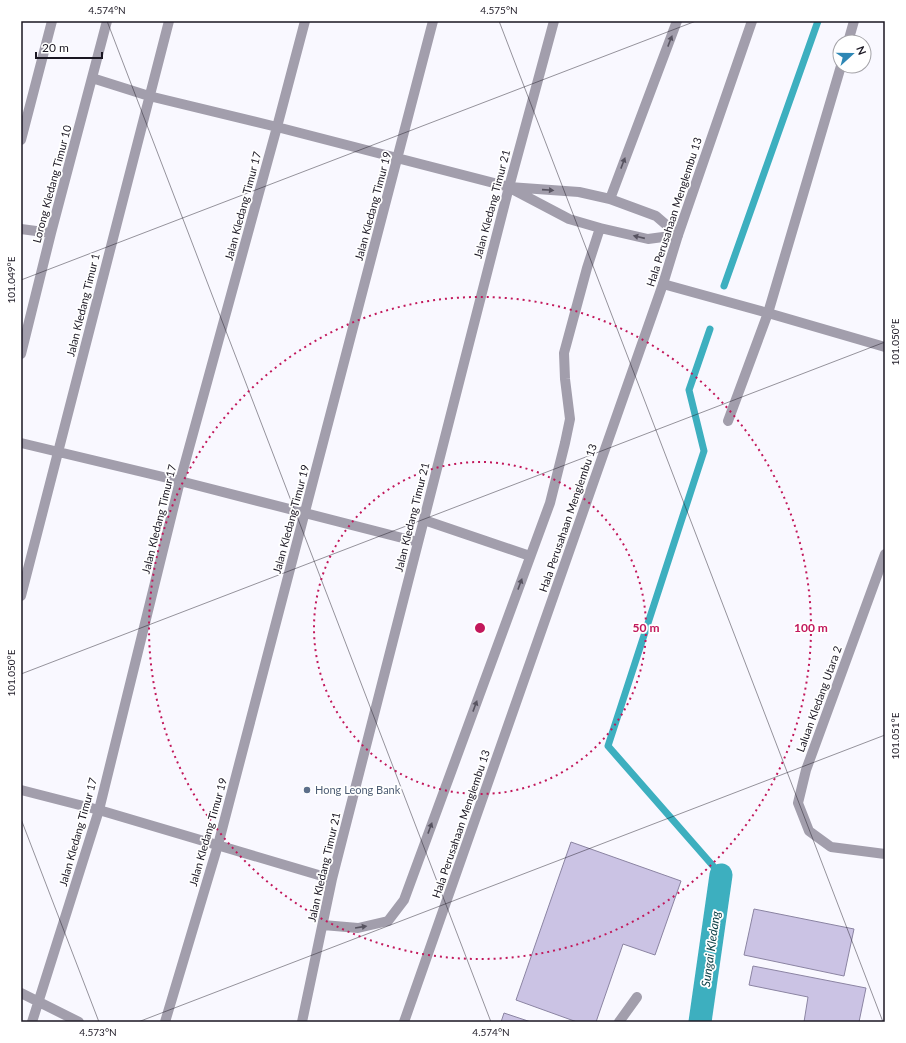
<svg xmlns="http://www.w3.org/2000/svg" width="906" height="1043" font-family="Lato,sans-serif">
  <rect width="100%" height="100%" fill="#f9f8ff"/>
  <g fill="none" stroke-linecap="round" stroke-linejoin="round">
    <!-- stream -->
    <path stroke="#3dafbf" stroke-width="7" d="M724 286 818 21
      M710 329 689 390 704 451 608 746 721 875"/>
    <!-- canal -->
    <path stroke="#3dafbf" stroke-width="23" d="M700 1022 721 875"/>
  </g>
  <!-- building -->
  <path fill="#cbc3e4" stroke="#8b84a2" d="M571 842 681 881 655 955 623 944 596 1022H577L516 1000Z
    M754 909 854 929 844 976 744 955Z
    M753 966 866 988 859 1022H804L808 997 749 985Z
    M504 1013 531 1022H501Z"/>
  <g fill="none" stroke-linecap="round" stroke-linejoin="round">
    <!-- service -->
    <path stroke="#a29eac" stroke-width="10" d="M728 421 768 313
      M619 1022 637 997"/>
    <!-- minor -->
    <path stroke="#a29eac" stroke-width="10" d="M848 42 854 21
      M92 78 149 96 277 127 509 187 579 192 610 199 656 216 678 235
      M21 140 52 21
      M512 189 569 219 600 228 648 239 678 235
      M610 199 677 21
      M21 229 51 233
      M663 284 768 313 885 347
      M768 313 841 66
      M21 354 51 233 107 21
      M21 443 180 481 418 542
      M424 520 530 556
      M885 554 806 770 798 803 809 831 831 847 885 854
      M21 596 169 21
      M21 790 99 810 332 879
      M323 925 358 928 388 921 404 900 550 503 565 443 570 419 565 379 564 353 587 268 600 228
      M21 993 79 1022
      M32 1022 99 810 180 481 277 127 305 21
      M165 1022 218 845 433 21
      M302 1022 332 879 509 187 554 21"/>
    <!-- tertiary -->
    <path stroke="#a29eac" stroke-width="10" d="M404 1022 663 284 678 235 752 21"/>
  </g>
  <!-- one-way arrows -->
  <defs><path id="oneway-solid" d="M-6-.8H1V-3.2L6.5 0L1 3.2V.8H-6Z"/></defs>
  <g fill="#575360">
    <use href="#oneway-solid" transform="translate(670 41) rotate(-69)"/>
    <use href="#oneway-solid" transform="translate(623 163) rotate(-69)"/>
    <use href="#oneway-solid" transform="translate(548 190) rotate(4)"/>
    <use href="#oneway-solid" transform="translate(639 237) rotate(-167)"/>
    <use href="#oneway-solid" transform="translate(520 584) rotate(-70)"/>
    <use href="#oneway-solid" transform="translate(475 706) rotate(-70)"/>
    <use href="#oneway-solid" transform="translate(430 828) rotate(-70)"/>
    <use href="#oneway-solid" transform="translate(361 927) rotate(-9)"/>
  </g>
  <!-- ticks -->
  <path fill="none" stroke="#1a1622" stroke-width="1" stroke-opacity="0.45" d="M107 21 491 1022M499 21 883 1022M21 280 696 21M21 674 885 342M21 819 99 1022M138 1022 885 735"/>
  <!-- distance rings -->
  <g fill="none" stroke="#c2185b" stroke-width="2" stroke-dasharray="2 4">
    <circle cx="480" cy="628" r="166"/>
    <circle cx="480" cy="628" r="331"/>
  </g>
  <!-- markers -->
  <circle fill="#5c6f8a" stroke="#fff" stroke-width="1.5" cx="307" cy="790" r="4"/>
  <g text-anchor="middle" stroke-width="3.5" stroke-linejoin="round" paint-order="stroke">
    <!-- street labels -->
    <g font-size="11" fill="#1a1622" stroke="#fff">
      <text transform="translate(52 184) rotate(-75)" y="4">Lorong Kledang Timur 10</text>
      <text transform="translate(492 204) rotate(-75)" y="4">Jalan Kledang Timur 21</text>
      <text transform="translate(243 206) rotate(-75)" y="4">Jalan Kledang Timur 17</text>
      <text transform="translate(373 206) rotate(-75)" y="4">Jalan Kledang Timur 19</text>
      <text transform="translate(674 212) rotate(-72)" y="4">Hala Perusahaan Menglembu 13</text>
      <text transform="translate(83 305) rotate(-76)" y="4">Jalan Kledang Timur 1</text>
      <text transform="translate(412 517) rotate(-76)" y="4">Jalan Kledang Timur 21</text>
      <text transform="translate(568 518) rotate(-71)" y="4">Hala Perusahaan Menglembu 13</text>
      <text transform="translate(159 519) rotate(-76)" y="4">Jalan Kledang Timur 17</text>
      <text transform="translate(291 519) rotate(-75)" y="4">Jalan Kledang Timur 19</text>
      <text transform="translate(819 699) rotate(-70)" y="4">Laluan Kledang Utara 2</text>
      <text transform="translate(461 824) rotate(-71)" y="4">Hala Perusahaan Menglembu 13</text>
      <text transform="translate(78 832) rotate(-74)" y="4">Jalan Kledang Timur 17</text>
      <text transform="translate(208 832) rotate(-74)" y="4">Jalan Kledang Timur 19</text>
      <text transform="translate(324 867) rotate(-77)" y="4">Jalan Kledang Timur 21</text>
    </g>
    <!-- service labels -->
    <g font-size="11" fill="#4e5e75" stroke="#fff" text-anchor="start">
      <text x="315" y="794">Hong Leong Bank</text>
    </g>
    <!-- water labels -->
    <g font-size="12" font-style="italic" fill="#0b3f46" stroke="#fff">
      <text transform="translate(711 949) rotate(-82)" y="4">Sungai Kledang</text>
    </g>
  </g>
  <circle cx="480" cy="628" r="6" fill="#c2185b" stroke="#fff" stroke-width="2"/>
  <g font-size="12" text-anchor="middle" font-weight="bold" fill="#c2185b" stroke="#fff" stroke-width="3.5" stroke-linejoin="round" paint-order="stroke">
    <text x="646" y="632">50 m</text>
    <text x="811" y="632">100 m</text>
  </g>
  <!-- border -->
  <rect width="906" height="1043" fill="none" stroke="#ffffff" stroke-width="44"/>
  <!-- north arrow -->
  <g transform="translate(852 54) rotate(69)"><circle r="19" fill="#ffffff" stroke="#a3a2a7"/>
  <path d="M0-3L7 15L0 10L-7 15Z" fill="#2e87b5"/>
  <text y="-6" font-size="11" font-weight="bold" text-anchor="middle" fill="#1a1622">N</text>
  </g>
  <!-- scale -->
  <path d="M36 52v6h66v-6" fill="none" stroke="#1a1622" stroke-width="2"/>
  <text x="42" y="52" font-size="12" fill="#1a1622" stroke="#ffffff" stroke-width="3" paint-order="stroke">20 m</text>
  <rect x="22" y="22" width="862" height="999" fill="none" stroke="#1a1622" stroke-width="1.5"/>
  <g font-size="10" text-anchor="middle" fill="#1a1622">
    <text x="107" y="14">4.574°N</text>
    <text x="499" y="14">4.575°N</text>
    <text transform="translate(11 280) rotate(-90)" y="4">101.049°E</text>
    <text transform="translate(895 342) rotate(-90)" y="4">101.050°E</text>
    <text transform="translate(11 673) rotate(-90)" y="4">101.050°E</text>
    <text transform="translate(895 736) rotate(-90)" y="4">101.051°E</text>
    <text x="98" y="1036">4.573°N</text>
    <text x="491" y="1036">4.574°N</text>
  </g>
</svg>
